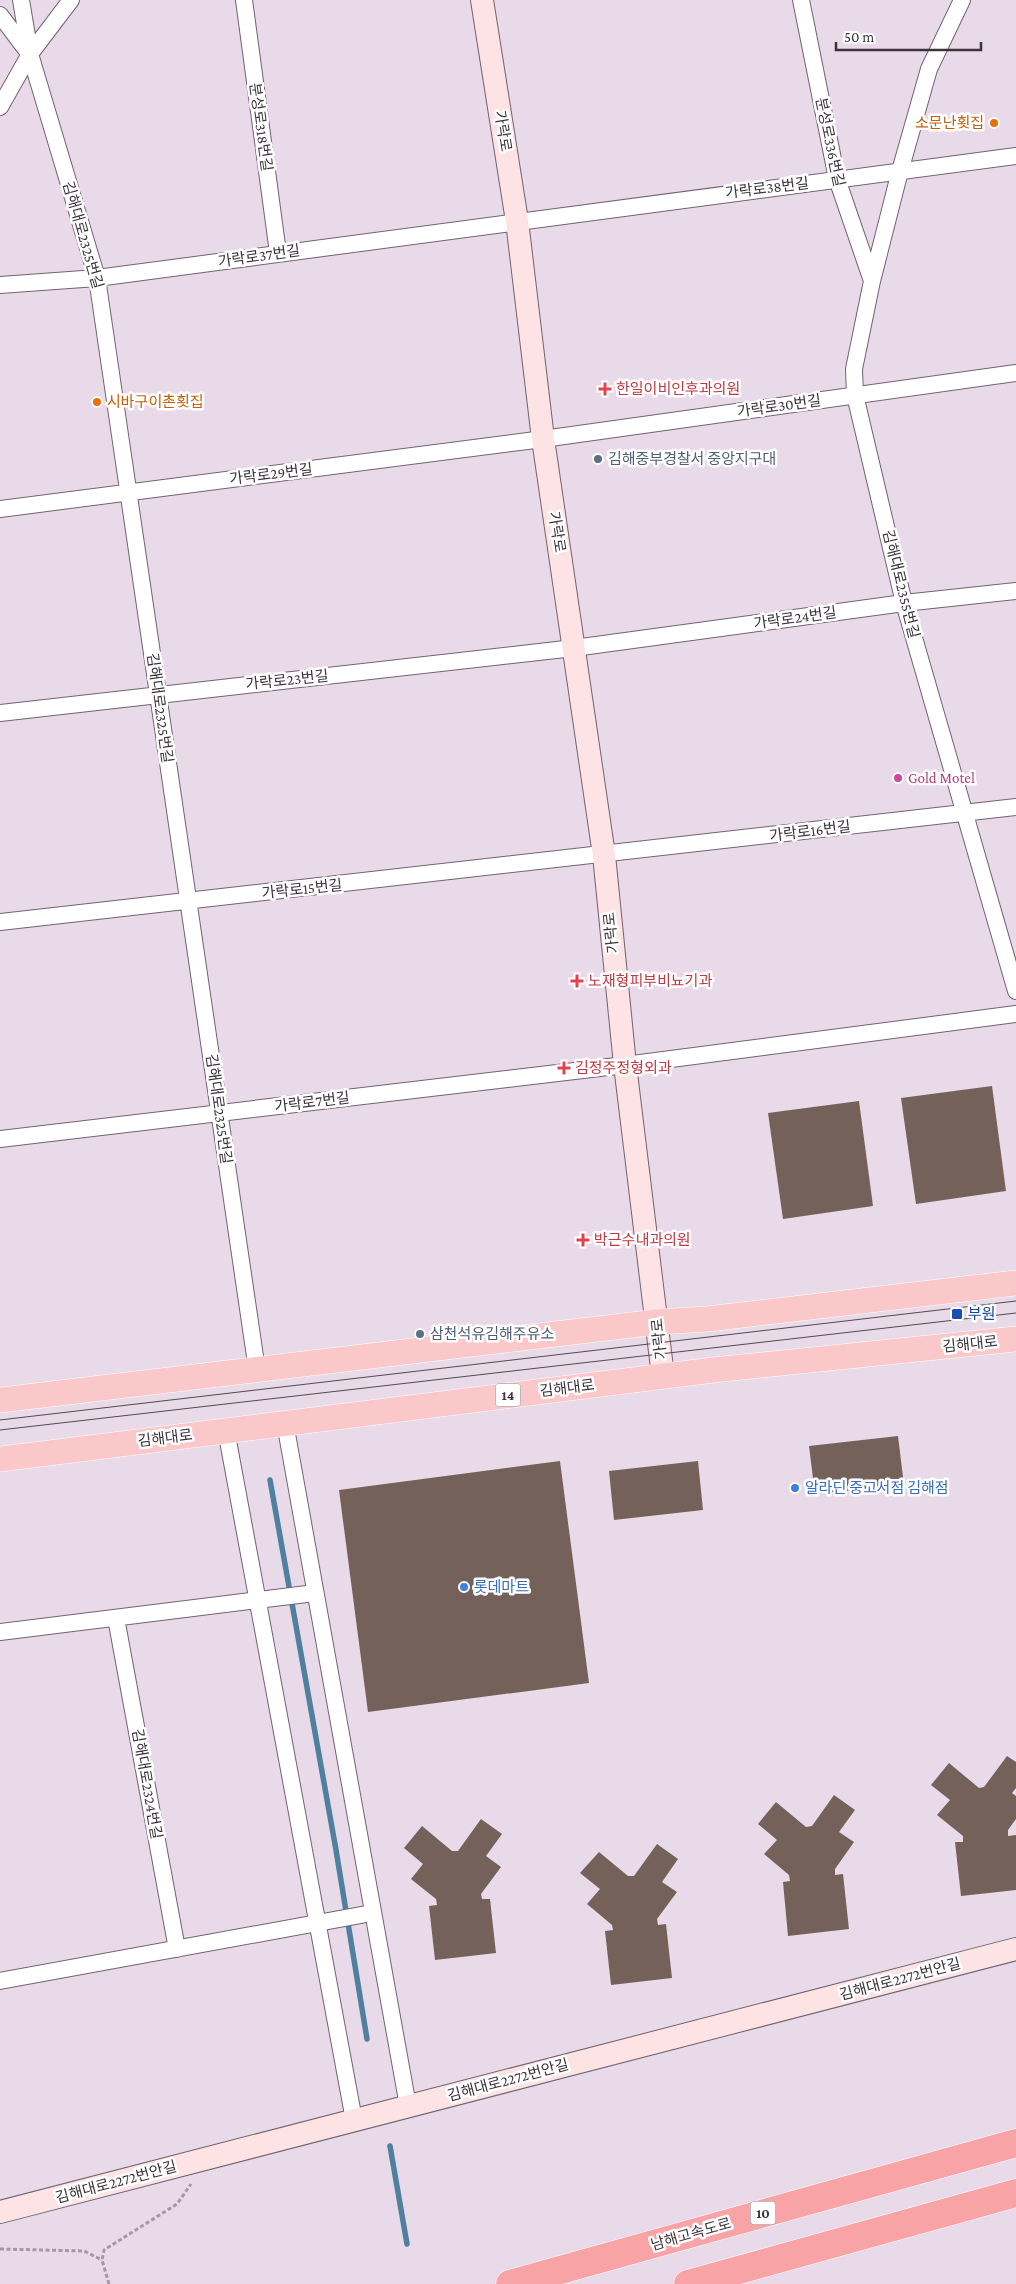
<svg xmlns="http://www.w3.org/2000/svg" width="1016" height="2284" font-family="'Crimson Pro','Noto Sans KR',serif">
  <rect width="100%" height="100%" fill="#e9dae9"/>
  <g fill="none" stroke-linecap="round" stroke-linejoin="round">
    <!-- stream -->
    <path stroke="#4f80a0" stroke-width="5.5" d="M270 1480 336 1850 367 2039
      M390 2146 407 2244"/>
  </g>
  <!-- building -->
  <path fill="#74615a" d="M992 1086 1006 1191 916 1204 901 1098Z
    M859 1101 873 1206 783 1219 768 1113Z
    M898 1436 904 1485 815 1494 809 1446Z
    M560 1461 589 1683 368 1712 339 1490Z
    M698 1461 703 1510 614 1520 609 1471Z
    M1007 1756 1016 1762V1788L1012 1793 1016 1796V1819L1008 1830V1836L1016 1835V1890L961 1896 955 1842H963V1836L937 1815 950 1800 931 1785 949 1763 979 1788 984 1787Z
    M834 1795 855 1810 839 1832 854 1842 835 1869V1875L843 1874 849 1929 788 1936 783 1882 790 1881 789 1875 764 1854 777 1840 758 1824 776 1802 806 1827 812 1826Z
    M481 1819 502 1834 486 1856 501 1867 481 1894 482 1899H490L496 1953 435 1960 429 1906 437 1905 436 1899 411 1879 423 1864 404 1848 422 1826 452 1851H458Z
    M657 1844 678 1859 662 1882 677 1892 657 1919 658 1925 666 1924 672 1978 611 1985 605 1931 613 1930 612 1925 587 1904 600 1889 580 1873 599 1852 628 1876H634Z"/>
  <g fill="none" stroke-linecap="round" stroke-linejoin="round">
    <!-- street casing -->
    <g stroke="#716371" stroke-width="18">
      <path id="street" d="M21 0 30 54 97 278 257 1370
        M244 0 278 253
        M801 0 837 179 872 281
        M962 0 929 69 900 171 872 281 854 369 855 395 904 603 1016 991
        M0 15 28 52
        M0 107 30 54 71 0
        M0 285 97 278 1016 156
        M0 509 543 439 1016 373
        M0 713 574 648 904 603 1016 591
        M0 922 1016 807
        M0 1139 625 1065 1016 1014
        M285 1423 408 2106
        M226 1430 354 2120
        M116 1618 177 1949
        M0 1632 315 1593
        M0 1981 372 1913"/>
    </g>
    <!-- secondary casing -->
    <g stroke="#716371" stroke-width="24">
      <path id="secondary" d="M482 0 517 221 543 439 604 855 625 1065 663 1376
        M0 2212 1016 1949"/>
    </g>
    <!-- primary casing -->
    <g stroke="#fff" stroke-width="26">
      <path id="primary" d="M0 1400 657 1322 708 1319 1016 1283
        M0 1459 713 1370 1016 1339"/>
    </g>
    <!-- highway casing -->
    <g stroke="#fff" stroke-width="29">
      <path id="highway" d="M510 2284 1016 2143
        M688 2284 1016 2193"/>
    </g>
    <!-- path -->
    <path stroke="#a398a3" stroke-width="3" stroke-dasharray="4 2.5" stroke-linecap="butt" d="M0 2249 84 2251 102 2260
      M109 2284 102 2260 104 2250 177 2204 191 2184"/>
    <!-- street -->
    <use href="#street" stroke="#fff" stroke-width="16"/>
    <!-- secondary -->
    <use href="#secondary" stroke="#fde3e4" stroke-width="22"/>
    <!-- primary -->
    <use href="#primary" stroke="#fbc8ca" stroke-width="25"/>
    <!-- highway -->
    <use href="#highway" stroke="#f8a3a6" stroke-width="28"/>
    <!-- tram -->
    <path stroke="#514a51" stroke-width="1" d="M0 1420 1016 1301
      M0 1430 1016 1313"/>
  </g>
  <!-- markers -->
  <g fill="#e8710a" stroke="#fff" stroke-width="2">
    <circle cx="994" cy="123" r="5"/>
    <circle cx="97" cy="402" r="5"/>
  </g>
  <g fill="#e0444e" stroke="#fff" stroke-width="2">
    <path d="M602.5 381.5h5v5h5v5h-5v5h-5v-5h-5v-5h5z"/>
    <path d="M574.5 973.5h5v5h5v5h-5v5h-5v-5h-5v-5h5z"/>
    <path d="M561.5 1060.5h5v5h5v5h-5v5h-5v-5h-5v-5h5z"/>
    <path d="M580.5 1232.5h5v5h5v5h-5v5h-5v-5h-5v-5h5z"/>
  </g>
  <g fill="#5c6f8a" stroke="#fff" stroke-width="2">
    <circle cx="598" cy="459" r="5"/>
    <circle cx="420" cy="1334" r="5"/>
  </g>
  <circle fill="#d1479c" stroke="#fff" stroke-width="2" cx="898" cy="778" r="5"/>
  <rect fill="#1a4fb4" stroke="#fff" stroke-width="2" x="951" y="1308" width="12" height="12" rx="2.5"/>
  <g fill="#3f7fe0" stroke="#fff" stroke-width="2">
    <circle cx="795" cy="1488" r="5"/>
    <circle cx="464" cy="1587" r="5"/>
  </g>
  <g text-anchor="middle" stroke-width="5" stroke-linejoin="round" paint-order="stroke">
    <!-- shield labels -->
    <g fill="#fff" stroke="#767276" stroke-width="1">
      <rect x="495.5" y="1383.5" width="25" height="23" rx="4"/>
      <rect x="750.5" y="2201.5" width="25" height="23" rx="4"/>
    </g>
    <g font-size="14" font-weight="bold" fill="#3b353b">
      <text x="508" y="1400">14</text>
      <text x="763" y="2218">10</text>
    </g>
    <!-- food labels -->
    <g font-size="15" fill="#c56008" stroke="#fff" text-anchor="end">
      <text x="984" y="128">소문난횟집</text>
      <text x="107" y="407" text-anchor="start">시바구이촌횟집</text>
    </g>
    <!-- street labels -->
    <g font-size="15" fill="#3b353b" stroke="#fff">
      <text transform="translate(261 127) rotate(82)" y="5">분성로318번길</text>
      <text transform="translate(503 131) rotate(81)" y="5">가락로</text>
      <text transform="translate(830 142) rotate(78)" y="5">분성로336번길</text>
      <text transform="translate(767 188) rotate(-7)" y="5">가락로38번길</text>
      <text transform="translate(83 235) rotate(74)" y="5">김해대로2325번길</text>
      <text transform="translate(259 256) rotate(-8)" y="5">가락로37번길</text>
      <text transform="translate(779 406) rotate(-8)" y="5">가락로30번길</text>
      <text transform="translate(271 474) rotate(-7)" y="5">가락로29번길</text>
      <text transform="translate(557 532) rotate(81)" y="5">가락로</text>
      <text transform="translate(901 584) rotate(76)" y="5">김해대로2355번길</text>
      <text transform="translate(795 618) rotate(-8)" y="5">가락로24번길</text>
      <text transform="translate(287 680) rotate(-6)" y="5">가락로23번길</text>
      <text transform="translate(160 708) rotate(82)" y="5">김해대로2325번길</text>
      <text transform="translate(810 831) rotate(-7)" y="5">가락로16번길</text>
      <text transform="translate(302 889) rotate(-6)" y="5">가락로15번길</text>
      <text transform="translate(611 933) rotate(-96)" y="5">가락로</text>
      <text transform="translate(312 1102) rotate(-7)" y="5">가락로7번길</text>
      <text transform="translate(219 1109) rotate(82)" y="5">김해대로2325번길</text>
      <text transform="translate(659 1339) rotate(-96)" y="5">가락로</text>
      <text transform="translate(970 1344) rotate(-6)" y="5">김해대로</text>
      <text transform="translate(567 1388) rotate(-7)" y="5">김해대로</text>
      <text transform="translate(165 1438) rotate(-7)" y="5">김해대로</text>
      <text transform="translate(147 1784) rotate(80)" y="5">김해대로2324번길</text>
      <text transform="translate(900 1979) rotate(-15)" y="5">김해대로2272번안길</text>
      <text transform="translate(508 2080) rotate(-15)" y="5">김해대로2272번안길</text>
      <text transform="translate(116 2182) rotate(-15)" y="5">김해대로2272번안길</text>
      <text transform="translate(691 2234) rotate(-16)" y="5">남해고속도로</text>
    </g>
    <!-- health labels -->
    <g font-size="15" fill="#be3a42" stroke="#fff" text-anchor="start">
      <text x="616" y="394">한일이비인후과의원</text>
      <text x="588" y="986">노재형피부비뇨기과</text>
      <text x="575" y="1073">김정주정형외과</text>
      <text x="594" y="1245">박근수내과의원</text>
    </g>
    <!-- service labels -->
    <g font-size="15" fill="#4e5e75" stroke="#fff" text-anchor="start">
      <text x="608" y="464">김해중부경찰서 중앙지구대</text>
      <text x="430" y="1339">삼천석유김해주유소</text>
    </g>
    <!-- hotel labels -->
    <g font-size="15" fill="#b23c85" stroke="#fff" text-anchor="start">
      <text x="908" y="783">Gold Motel</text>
    </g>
    <!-- transit labels -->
    <g font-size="15" fill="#164399" stroke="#fff" text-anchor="start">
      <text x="968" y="1319">부원</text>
    </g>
    <!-- shop labels -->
    <g font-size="15" fill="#366cbe" stroke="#fff" text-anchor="start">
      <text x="805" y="1493">알라딘 중고서점 김해점</text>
      <text x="474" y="1592">롯데마트</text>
    </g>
  </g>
  <!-- scale -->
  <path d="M836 42v8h145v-8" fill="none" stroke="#3b353b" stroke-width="2.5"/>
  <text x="844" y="42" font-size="15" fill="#3b353b" stroke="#ffffff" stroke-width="4" paint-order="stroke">50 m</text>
</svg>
